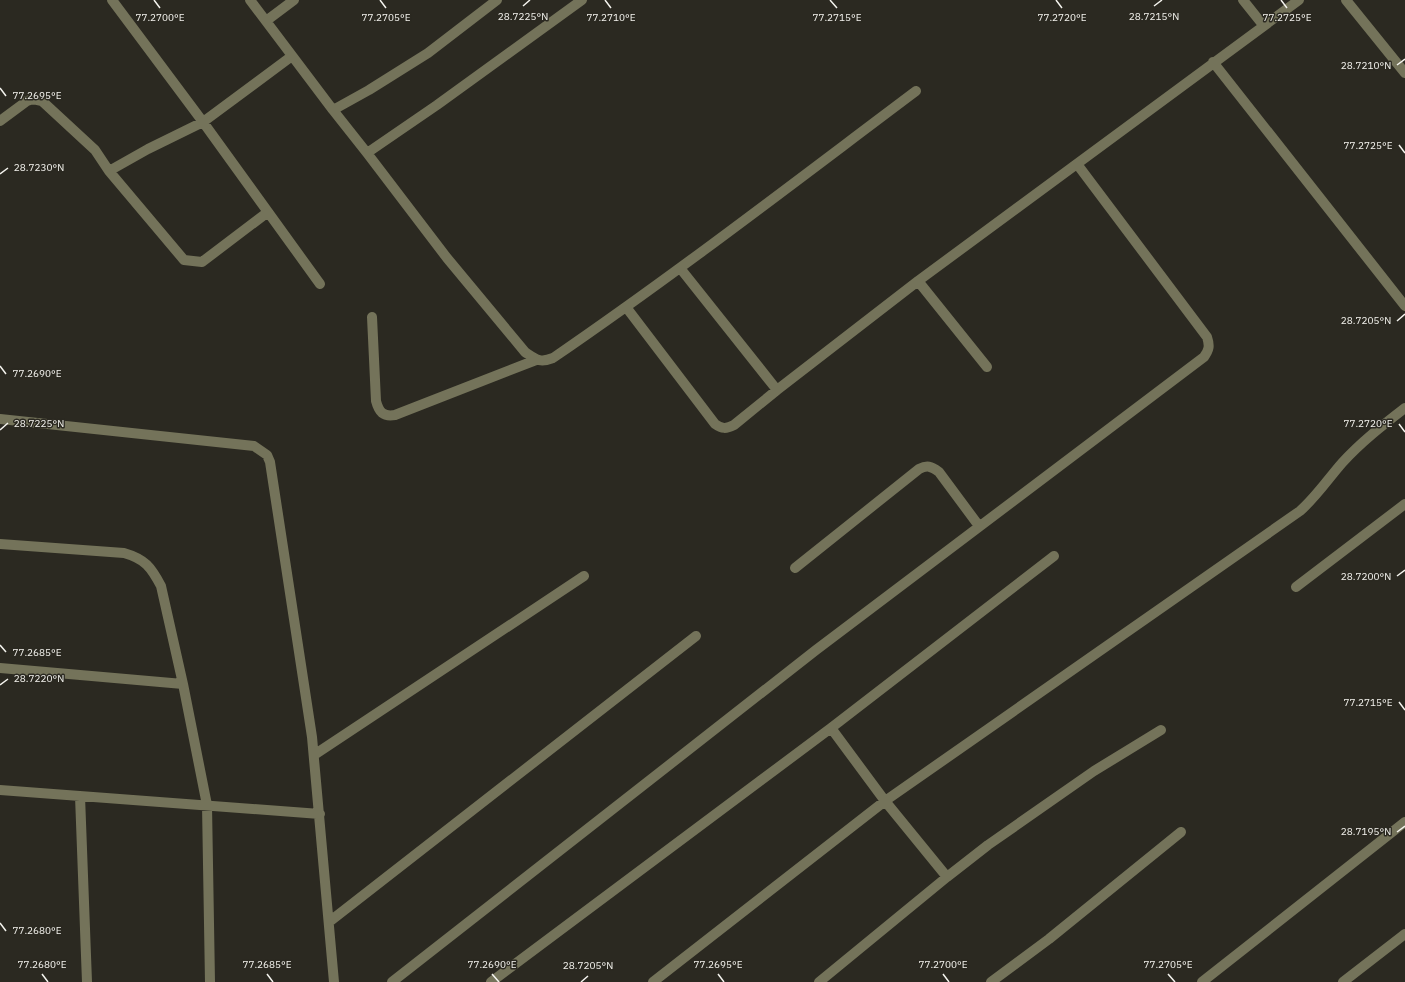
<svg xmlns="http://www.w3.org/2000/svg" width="1405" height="982" font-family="'IBM Plex Sans',sans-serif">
  <rect width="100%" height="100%" fill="#2b2921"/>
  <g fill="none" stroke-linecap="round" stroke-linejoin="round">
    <!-- street -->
    <path stroke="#74735a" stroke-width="10" d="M112 0 203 122 320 284
      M250 0 333 110 367 153 447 258 525 352C537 360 540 363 553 358 677 273 796 181 916 91
      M1243 0 1263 25
      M1346 0 1405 73
      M266 21 294 0
      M1213 62 1405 306
      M333 110 369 90 428 53 497 0
      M0 121 27 101 33 99 42 101 95 150 109 171 148 149 203 122 292 56
      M367 153 437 105 582 0
      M109 171 184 260 202 262 268 212
      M680 268 777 390
      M918 281 987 367
      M626 307 715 424C722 429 726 429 734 425L777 390 918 281 1299 0
      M372 317 376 401C379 412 383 417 395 415L536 360
      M0 419 254 446 267 455 270 462 312 737 334 982
      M0 544 124 553C145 559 151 567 161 586L183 684 207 805 210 982
      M795 568 919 469C927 465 931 466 939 472L979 526
      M1296 587 1405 504
      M0 668 183 684
      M831 728 885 801 947 877
      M314 755 584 576
      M0 790 320 814
      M80 796 87 982
      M329 922 696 636
      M392 982 816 650 1204 357C1209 350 1210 346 1207 337L1077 164
      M491 982 831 728 1054 556
      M653 982 885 801 1300 511C1316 497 1328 479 1342 463 1361 442 1383 425 1405 408
      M819 982 947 877 988 845 1094 771 1161 730
      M991 982 1049 939 1181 832
      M1202 982 1405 822
      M1343 982 1405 934"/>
  </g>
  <!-- ticks -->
  <path fill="none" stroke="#f4f3ee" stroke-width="1.5" d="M154 0 160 8M380 0 386 8M605 0 611 8M830 0 837 8M1056 0 1062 8M1281 0 1287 8M523 6 530 0M1154 6 1162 0M1397 65 1405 59M0 88 6 96M1399 145 1405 153M0 174 8 168M1397 321 1405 314M0 366 6 374M1399 424 1405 432M0 430 8 423M1397 576 1405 570M0 645 6 652M0 685 8 679M1399 702 1405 710M1397 832 1405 826M0 923 6 931M42 974 48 982M267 974 273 982M492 974 499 982M718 974 724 982M943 974 949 982M1168 974 1175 982M581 982 588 976"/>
  <g font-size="10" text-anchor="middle" fill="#f4f3ee" stroke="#2b2921" stroke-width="3" stroke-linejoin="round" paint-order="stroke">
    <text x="523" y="20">28.7225°N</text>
    <text x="1154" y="20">28.7215°N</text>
    <text x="160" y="21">77.2700°E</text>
    <text x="386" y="21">77.2705°E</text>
    <text x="611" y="21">77.2710°E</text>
    <text x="837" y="21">77.2715°E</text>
    <text x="1062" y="21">77.2720°E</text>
    <text x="1287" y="21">77.2725°E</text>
    <text x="1366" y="69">28.7210°N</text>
    <text x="37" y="99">77.2695°E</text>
    <text x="1368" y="149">77.2725°E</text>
    <text x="39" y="171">28.7230°N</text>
    <text x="1366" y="324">28.7205°N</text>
    <text x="37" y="377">77.2690°E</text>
    <text x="39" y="427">28.7225°N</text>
    <text x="1368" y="427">77.2720°E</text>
    <text x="1366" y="580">28.7200°N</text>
    <text x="37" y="656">77.2685°E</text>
    <text x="39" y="682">28.7220°N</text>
    <text x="1368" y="706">77.2715°E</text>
    <text x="1366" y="835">28.7195°N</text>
    <text x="37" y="934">77.2680°E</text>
    <text x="42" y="968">77.2680°E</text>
    <text x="267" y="968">77.2685°E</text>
    <text x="492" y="968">77.2690°E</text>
    <text x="718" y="968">77.2695°E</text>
    <text x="943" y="968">77.2700°E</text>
    <text x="1168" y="968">77.2705°E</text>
    <text x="588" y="969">28.7205°N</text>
  </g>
</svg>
